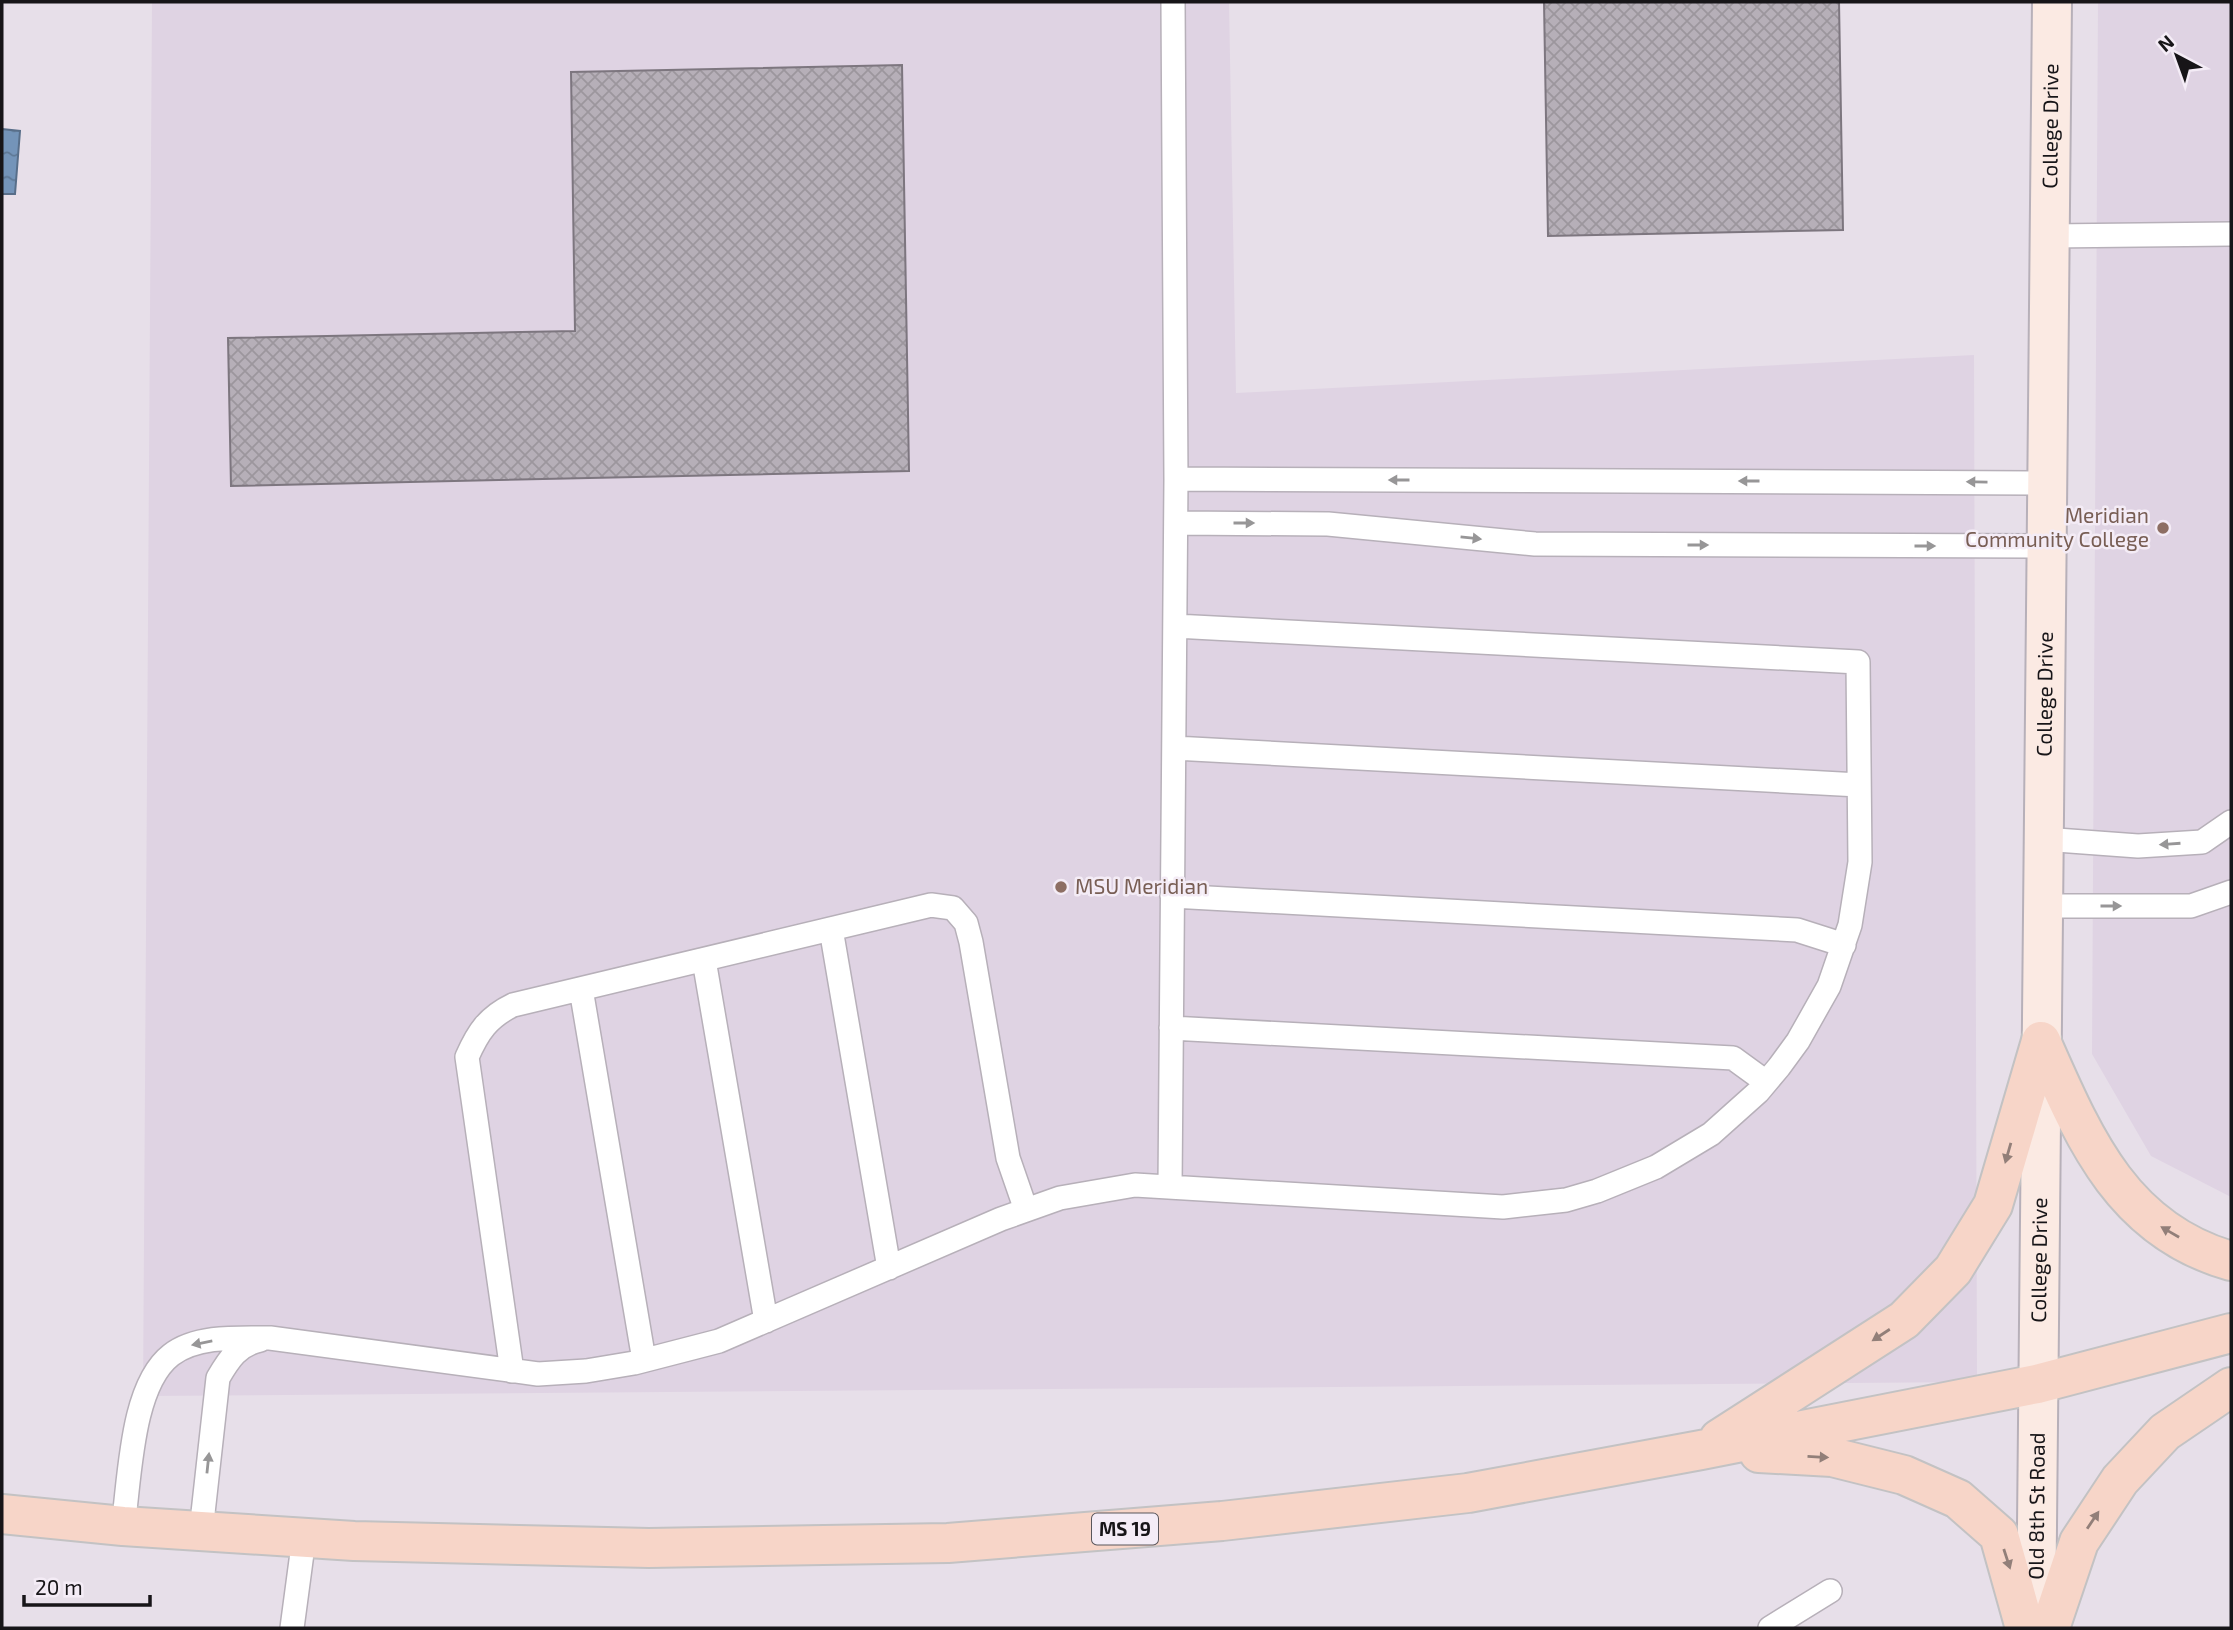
<svg xmlns="http://www.w3.org/2000/svg" width="2233" height="1630" font-family="'Exo 2',sans-serif">
  <defs>
    <pattern id="water-ripples" width="26" height="14" patternUnits="userSpaceOnUse" patternTransform="scale(1.75)"><rect width="26" height="14" fill="#7494b9"/><path d="M2 4q2-2 4 0t4 0M15 11q2-2 4 0t4 0" fill="none" stroke="#5e7895"/></pattern>
    <pattern id="building-cross-hatch" width="8" height="8" patternUnits="userSpaceOnUse" patternTransform="scale(1.75)"><rect width="8" height="8" fill="#b6afb8"/><path d="M0 0l8 8M0 8l8-8" fill="none" stroke="#9c969d"/></pattern>
  </defs>
  <rect width="100%" height="100%" fill="#e7dfe9"/>
  <!-- built -->
  <path fill="#dfd3e3" d="M152 2H1229L1236 393 1974 355 1977 1382 143 1396Z
    M2098 2H2231V1197L2151 1156 2092 1054Z"/>
  <!-- water -->
  <path fill="url(#water-ripples)" stroke="#586e89" stroke-width="2" d="M2 129 20 131 15 194H2Z"/>
  <!-- building -->
  <path fill="url(#building-cross-hatch)" stroke="#7d767f" stroke-width="2" d="M1544 2H1839L1843 230 1548 236Z
    M902 65 909 471 231 486 228 338 575 331 571 72Z"/>
  <g fill="none" stroke-linecap="round" stroke-linejoin="round">
    <!-- lane casing -->
    <g stroke="#b7b0b9" stroke-width="26">
      <path id="lane" d="M2049 236 2231 234
        M1176 479 2045 483
        M1176 523 1328 524 1535 544 2046 546
        M1174 748 1859 785
        M2043 839 2138 846 2202 842 2231 822
        M1172 896 1797 930 1844 945
        M2043 906H2191L2231 892
        M831 929 889 1268
        M704 960 766 1321
        M581 989 644 1360
        M1171 1028 1733 1058 1766 1082
        M1170 1187 1176 479 1173 2
        M512 1371 467 1057C478 1032 488 1017 513 1005L931 905 953 908 966 923 971 942 1008 1158 1026 1210
        M123 1526C130 1478 131 1386 171 1355 197 1335 239 1338 270 1338L538 1374 586 1371 634 1363 719 1341 1001 1219 1060 1198 1135 1185 1503 1207 1566 1200 1597 1191 1656 1167 1711 1134 1758 1092 1779 1067 1798 1041 1829 986 1850 925 1860 862 1858 662 1175 626
        M201 1531 218 1378C229 1359 238 1345 260 1340
        M292 1628 304 1538
        M1770 1628 1830 1591"/>
    </g>
    <!-- secondary casing -->
    <g stroke="#b7b0b9" stroke-width="42">
      <g id="secondary">
        <path id="s1" d="M2036 1628 2052 2"/>
      </g>
    </g>
    <!-- primary casing -->
    <g stroke="#c3c2c3" stroke-width="42">
      <path id="primary" d="M2041 1041C2083 1136 2121 1230 2231 1261
        M1719 1439 1904 1320 1953 1270 1993 1205 2041 1041
        M1759 1453 1832 1457 1904 1475 1958 1499 1999 1535 2025 1628
        M2 1514 123 1526 354 1541 649 1548 948 1543 1222 1521 1468 1493 1701 1450 2037 1384 2231 1333
        M2050 1628 2079 1542 2120 1480 2165 1432 2231 1387"/>
    </g>
    <!-- lane -->
    <use href="#lane" stroke="#fff" stroke-width="23"/>
    <!-- secondary -->
    <use href="#secondary" stroke="#fbeae3" stroke-width="38"/>
    <!-- primary -->
    <use href="#primary" stroke="#f7d5c8" stroke-width="38"/>
  </g>
  <!-- one-way arrows -->
  <defs><path id="oneway-solid" d="M-6-.8H1V-3.2L6.5 0L1 3.2V.8H-6Z" transform="scale(1.75)"/></defs>
  <g fill="#979697">
    <use href="#oneway-solid" transform="translate(1399 480) rotate(-180)"/>
    <use href="#oneway-solid" transform="translate(1749 481) rotate(-180)"/>
    <use href="#oneway-solid" transform="translate(1977 482) rotate(-179)"/>
    <use href="#oneway-solid" transform="translate(1244 523)"/>
    <use href="#oneway-solid" transform="translate(1471 538) rotate(6)"/>
    <use href="#oneway-solid" transform="translate(1698 545)"/>
    <use href="#oneway-solid" transform="translate(1925 546)"/>
    <use href="#oneway-solid" transform="translate(2170 844) rotate(176)"/>
    <use href="#oneway-solid" transform="translate(2111 906)"/>
    <use href="#oneway-solid" transform="translate(202 1343) rotate(169)"/>
    <use href="#oneway-solid" transform="translate(208 1463) rotate(-84)"/>
  </g>
  <g fill="#927f79">
    <use href="#oneway-solid" transform="translate(2008 1153) rotate(106)"/>
    <use href="#oneway-solid" transform="translate(2170 1232) rotate(-150)"/>
    <use href="#oneway-solid" transform="translate(1881 1335) rotate(147)"/>
    <use href="#oneway-solid" transform="translate(1818 1457) rotate(3)"/>
    <use href="#oneway-solid" transform="translate(2093 1520) rotate(-56)"/>
    <use href="#oneway-solid" transform="translate(2007 1559) rotate(72)"/>
  </g>
  <!-- markers -->
  <g fill="#8d6e63" stroke="#f4ecf6" stroke-width="2.5">
    <circle cx="2163" cy="528" r="7"/>
    <circle cx="1061" cy="887" r="7"/>
  </g>
  <g text-anchor="middle" stroke-width="5" stroke-linejoin="round" paint-order="stroke">
    <!-- shield labels -->
    <rect fill="#f4ecf6" stroke="#59565b" stroke-width="2" x="1092" y="1513.5" width="66" height="31" rx="5"/>
    <g font-size="19" font-weight="bold" fill="#171518">
      <text x="1125" y="1536">MS 19</text>
    </g>
    <!-- street labels -->
    <g font-size="21" fill="#171518" stroke="#f4ecf6">
      <text dy="7" stroke="none"><textPath href="#s1" startOffset="1502">College Drive</textPath></text>
      <text dy="7" stroke="none"><textPath href="#s1" startOffset="934">College Drive</textPath></text>
      <text dy="7" stroke="none"><textPath href="#s1" startOffset="368">College Drive</textPath></text>
      <text dy="7" stroke="none"><textPath href="#s1" startOffset="122">Old 8th St Road</textPath></text>
    </g>
    <!-- education labels -->
    <g font-size="21" fill="#785e54" stroke="#f4ecf6" text-anchor="end">
      <text x="2149" y="523">Meridian<tspan x="2149" dy="24">Community College</tspan></text>
      <text x="1075" y="894" text-anchor="start">MSU Meridian</text>
    </g>
  </g>
  <!-- border -->
  <rect width="2233" height="1630" fill="none" stroke="#171518" stroke-width="7"/>
  <!-- north arrow -->
  <g transform="translate(2177 56) rotate(319)" stroke="#f4ecf6" stroke-width="5" paint-order="stroke">
  <path d="M0-5L12 26L0 18L-12 26Z" fill="#171518"/>
  <text y="-10" font-size="19" font-weight="bold" text-anchor="middle" fill="#171518">N</text>
  </g>
  <!-- scale -->
  <path d="M24 1595v10h126v-10" fill="none" stroke="#171518" stroke-width="3.5"/>
  <text x="35" y="1595" font-size="21" fill="#171518" stroke="#f4ecf6" stroke-width="5" paint-order="stroke">20 m</text>
</svg>
